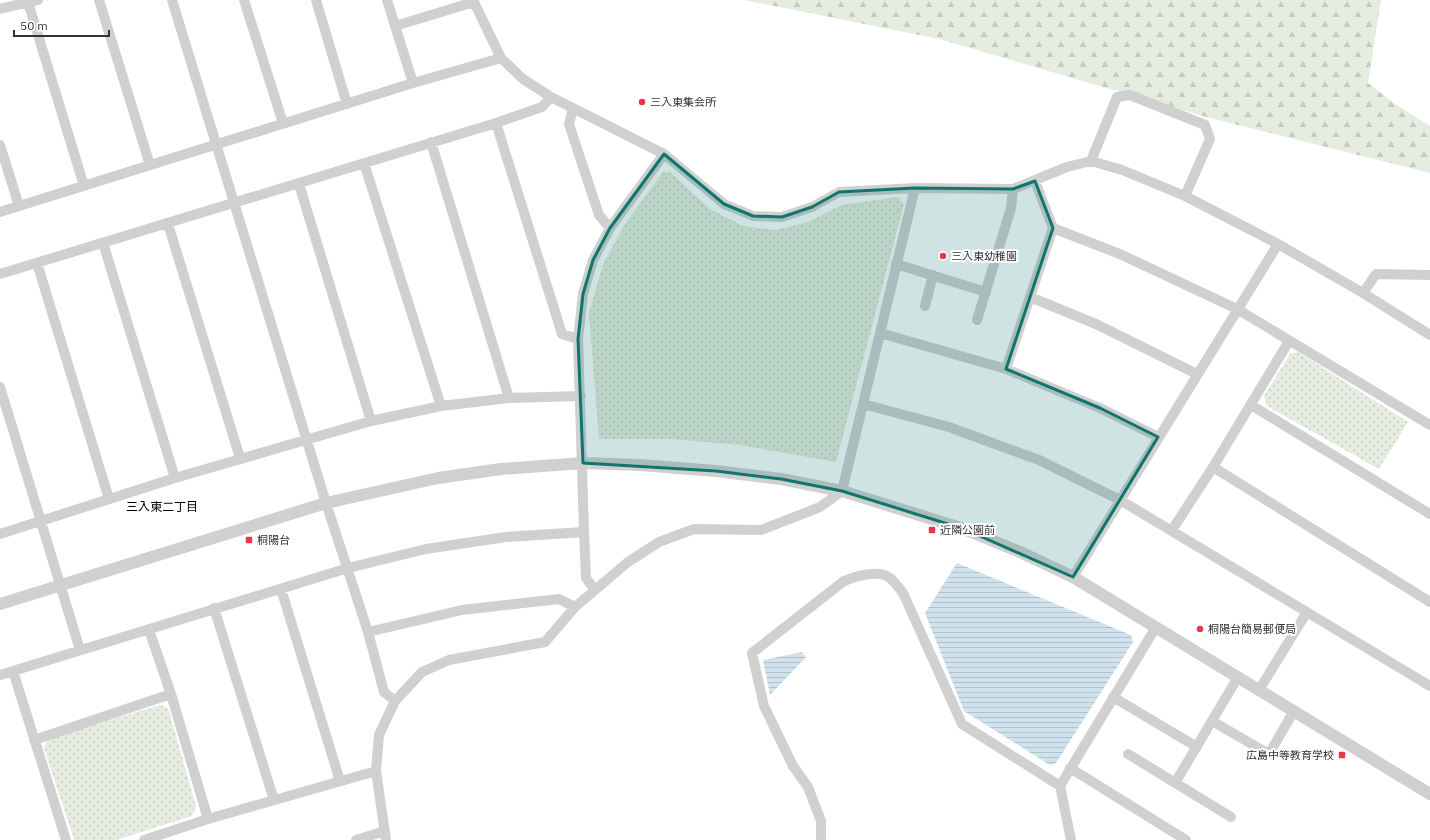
<svg xmlns="http://www.w3.org/2000/svg" width="1430" height="840" font-family="'IBM Plex Sans','Noto Sans JP',sans-serif">
  <defs>
    <pattern id="forest-firs" width="22" height="20" patternUnits="userSpaceOnUse"><rect width="22" height="20" fill="#e6ecdf"/><path d="M5 1l3.5 6h-7zM16 11l3.5 6h-7z" fill="#c6cbc0"/></pattern>
    <pattern id="park-dots" width="8" height="8" patternUnits="userSpaceOnUse"><rect width="8" height="8" fill="#e6ecdf"/><path d="M2 2h.1M6 6h.1" fill="none" stroke="#c6cbc0" stroke-width="1.8" stroke-linecap="round"/></pattern>
    <pattern id="water-rules" width="6" height="5" patternUnits="userSpaceOnUse"><rect width="6" height="5" fill="#cfe2ee"/><path d="M0 2.5h6" fill="none" stroke="#b2c2cd"/></pattern>
  </defs>
  <rect width="100%" height="100%" fill="#fff"/>
  <!-- forest -->
  <path fill="url(#forest-firs)" d="M744 0H1381L1368 83 1395 104 1430 126V173L1206 117 939 39Z"/>
  <!-- park -->
  <path fill="url(#park-dots)" d="M663 172H670L710 209 743 226 775 230 808 222 841 205 899 197 904 204 836 462 740 445 671 439H599L589 313 603 264 625 224Z
    M1298 352 1408 422 1379 469 1267 406 1264 396 1290 354Z
    M160 705 168 708 196 806 192 816 116 840H74L44 748 48 739Z"/>
  <!-- water -->
  <path fill="url(#water-rules)" d="M957 563 1131 635 1133 642 1056 763 1050 765 964 711 925 613Z
    M802 652 806 657 770 695 763 660Z"/>
  <g fill="none" stroke-linecap="round" stroke-linejoin="round">
    <!-- minor -->
    <path stroke="#d0d0d0" stroke-width="10" d="M99 0 150 165
      M172 0 326 503 368 632 384 692 395 701
      M244 0 283 123
      M316 0 347 104
      M387 0 413 83
      M473 0 501 58 523 79 551 97 664 154 724 204 753 216 782 217 812 207 839 192 915 188 1013 189 1067 167 1091 161 1122 170 1185 196 1278 244 1363 293 1430 335
      M28 2 84 186
      M0 9 38 0
      M395 26 474 2
      M573 108 569 124 599 215 610 228
      M496 123 562 334 578 339
      M431 142 509 398
      M0 145 19 206
      M1091 161 1117 97 1130 95 1205 125 1210 139 1185 196
      M364 163 441 406
      M299 184 371 421
      M0 212 413 83 501 58
      M168 224 240 458
      M1053 228 1122 255 1237 309 1430 425
      M103 243 175 478
      M37 263 109 499
      M896 264 986 292
      M0 274 496 123 542 107 551 97
      M1363 293 1376 274 1430 275
      M1030 297 1096 324 1197 374
      M925 306 933 275
      M977 320 1011 208 1013 189
      M880 333 1006 369 1100 408 1158 437
      M1006 369 1053 228 1035 181
      M0 387 80 650
      M863 404 949 427 1039 460 1120 500 1430 686
      M1251 405 1430 514
      M1213 467 1430 602
      M1172 530 1213 467 1289 341
      M0 534 175 478 371 421 441 406 509 398 581 396
      M1073 577 1278 244
      M281 589 340 781
      M595 590 586 578 584 532 578 339 583 294 593 260 610 228 664 154
      M214 608 274 800
      M149 630 171 694 208 819
      M368 632 462 610 559 599 575 607
      M13 671 66 840
      M0 675 348 568 426 549 506 537 584 532
      M1259 690 1307 612
      M1113 697 1197 747
      M1212 721 1269 754 1294 711
      M34 740 171 694
      M1128 754 1231 817
      M1070 768 1186 840
      M1175 783 1238 677
      M144 840 208 819 376 771
      M356 840 385 831
      M386 840 376 771 379 735 395 701 422 672 449 660 545 642 575 607 628 562 659 542 694 529 761 530 820 507 842 491 915 188
      M821 840V821L808 787 793 766 764 706 752 653 844 581C857 576 878 569 890 578 895 582 899 588 903 593L962 724 1060 786
      M1071 840 1060 786 1156 627"/>
    <!-- tertiary -->
    <path stroke="#d0d0d0" stroke-width="12" d="M0 604 326 503 438 478 501 469 583 463 640 465 716 471 781 479 842 491 964 529 1020 552 1073 577 1430 794"/>
  </g>
  <!-- marked area -->
  <path fill="#0f766e" fill-opacity="0.2" stroke="#0f766e" stroke-width="3" stroke-linejoin="round" d="M664 154 724 204 753 216 782 217 812 207 839 192 915 188 1013 189 1035 181 1053 228 1006 369 1100 408 1158 437 1073 577 964 529 842 491 781 479 716 471 583 463 578 339 583 294 593 260 610 228Z"/>
  <!-- markers -->
  <g fill="#e63946" stroke="#fff" stroke-width="1.5">
    <circle cx="642" cy="102" r="4"/>
    <circle cx="943" cy="256" r="4"/>
    <rect x="928" y="526" width="8" height="8" rx="2"/>
    <rect x="245" y="536" width="8" height="8" rx="2"/>
    <circle cx="1200" cy="629" r="4"/>
    <rect x="1338" y="751" width="8" height="8" rx="2"/>
  </g>
  <g text-anchor="middle" stroke-width="4" stroke-linejoin="round" paint-order="stroke">
    <!-- poi labels -->
    <g font-size="11" fill="#333" stroke="#fff" text-anchor="start">
      <text x="650" y="106">三入東集会所</text>
      <text x="951" y="260">三入東幼稚園</text>
      <text x="940" y="534">近隣公園前</text>
      <text x="257" y="544">桐陽台</text>
      <text x="1208" y="633">桐陽台簡易郵便局</text>
      <text x="1334" y="759" text-anchor="end">広島中等教育学校</text>
    </g>
    <!-- neighbourhood labels -->
    <g font-size="12" fill="#000" stroke="#fff">
      <text x="162" y="511">三入東二丁目</text>
    </g>
  </g>
  <!-- scale -->
  <path d="M14 30v6h95v-6" fill="none" stroke="#333333" stroke-width="2"/>
  <text x="20" y="30" font-size="12" fill="#333333" stroke="#ffffff" stroke-width="3" paint-order="stroke">50 m</text>
</svg>
